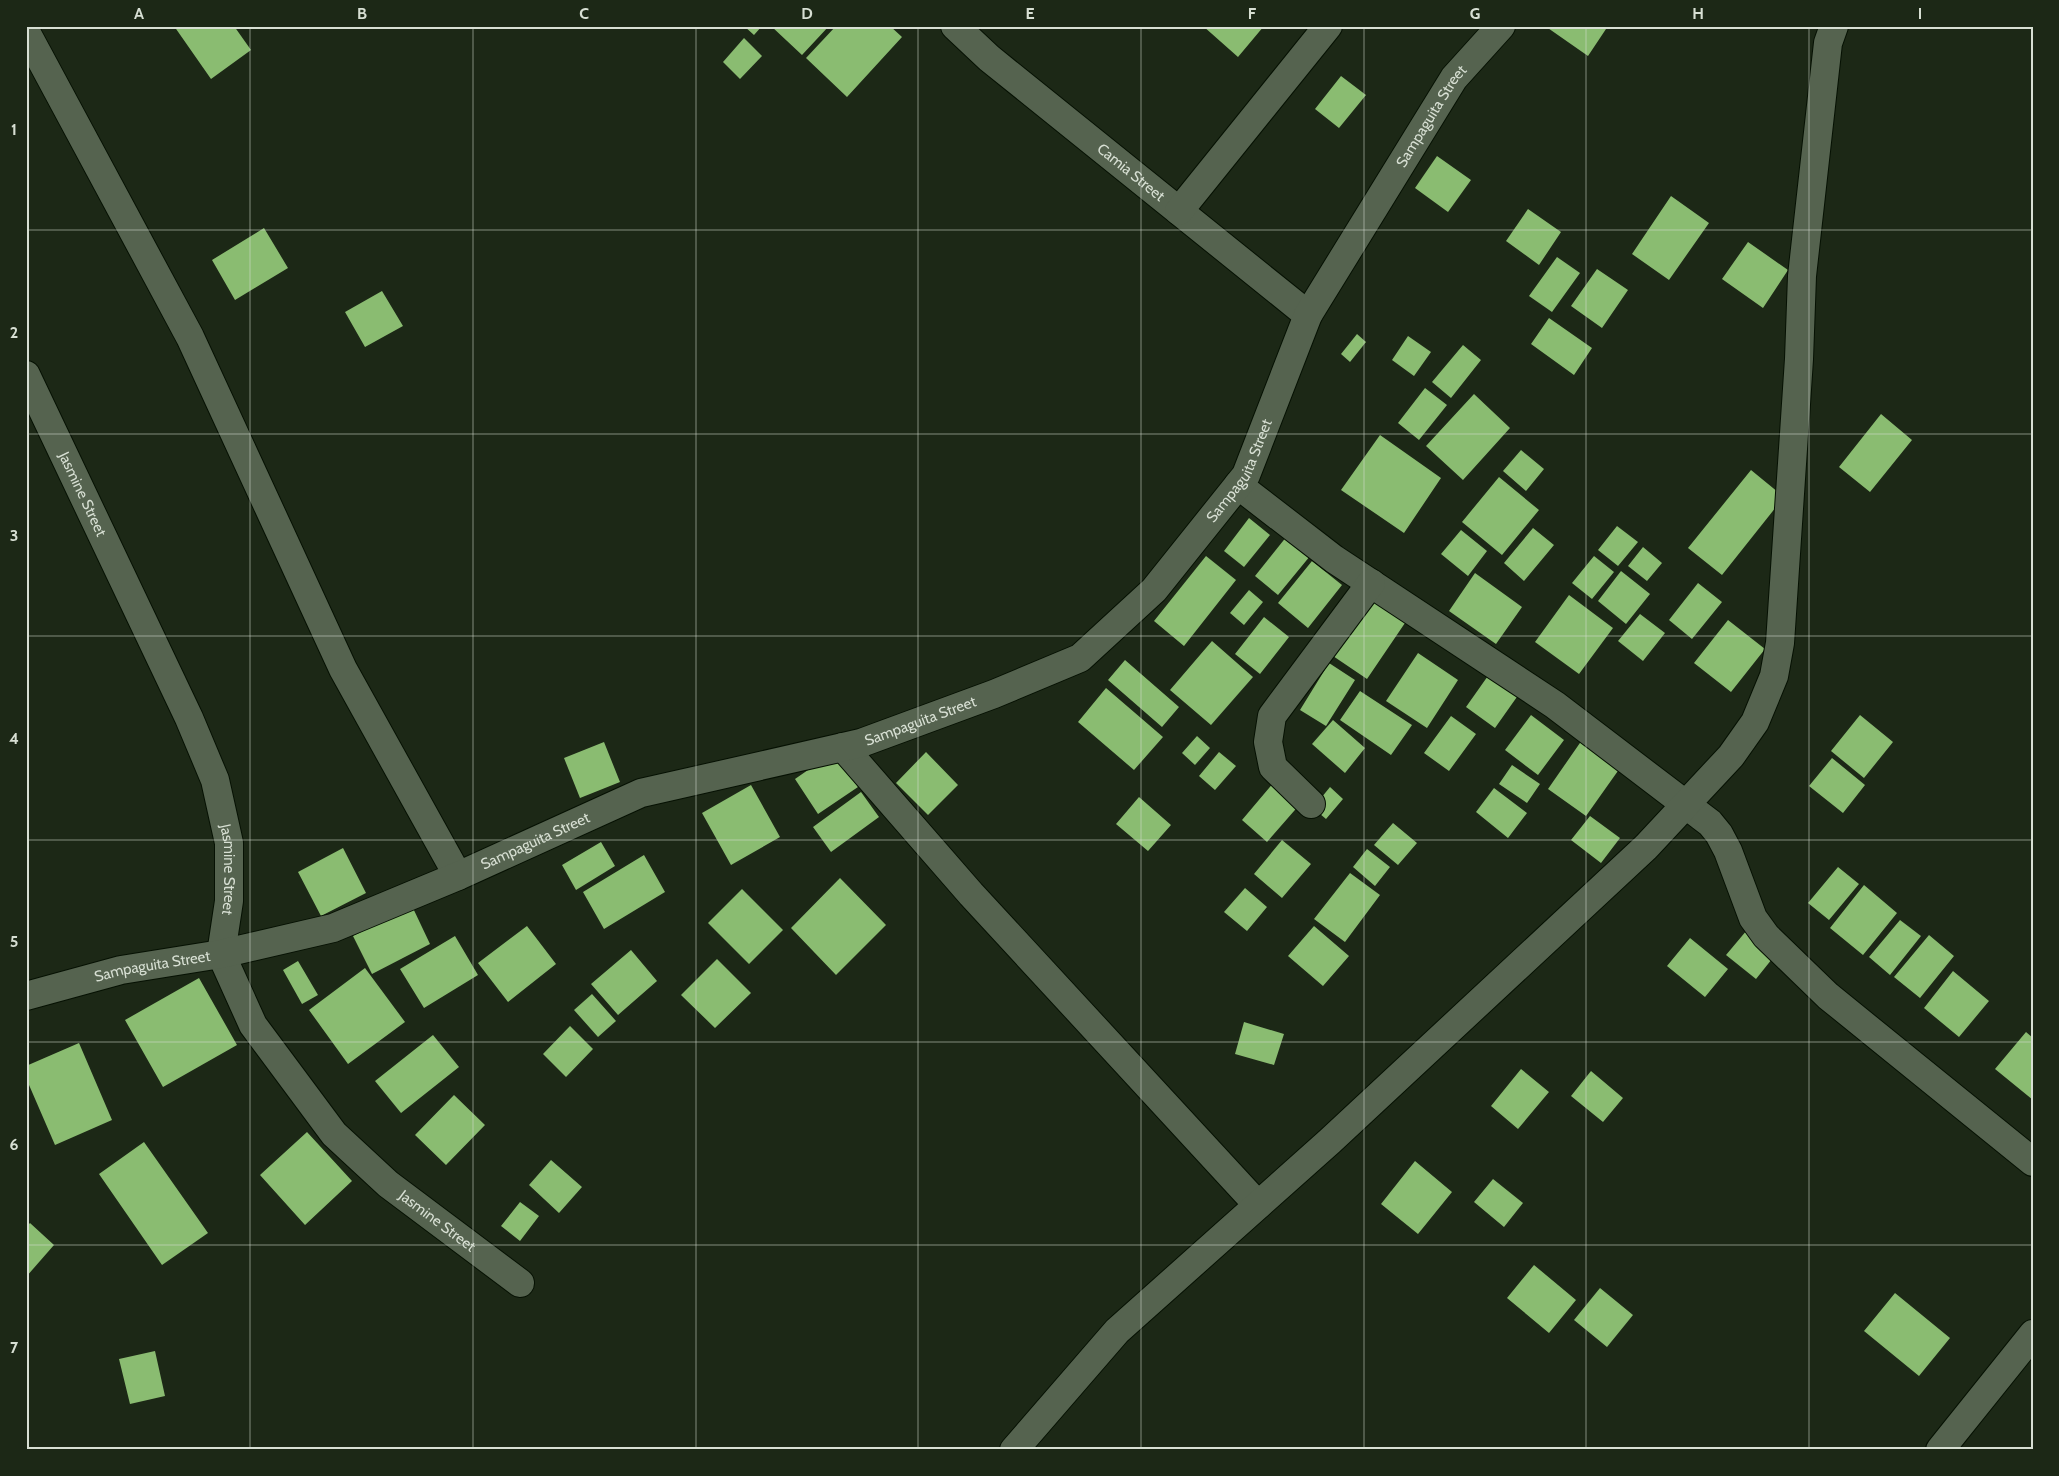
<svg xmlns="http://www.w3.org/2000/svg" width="2059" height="1476" font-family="Cabin,sans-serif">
  <rect width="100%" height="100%" fill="#1c2816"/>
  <!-- building -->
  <path fill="#8abc71" d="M174 26H234L251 50 211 79Z
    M744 26H762L754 35Z
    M771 26H829L802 55Z
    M836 26H890L902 37 847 97 806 58Z
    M1203 26H1264L1238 57Z
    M1545 26H1608L1588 56Z
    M744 38 762 56 740 79 723 62Z
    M1341 76 1366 95 1339 128 1315 109Z
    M1437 156 1471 180 1448 212 1415 188Z
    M1671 196 1709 223 1669 280 1632 254Z
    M1528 209 1561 232 1539 265 1506 241Z
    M264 228 288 268 235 300 212 260Z
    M1748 242 1788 270 1763 308 1722 279Z
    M1557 257 1580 273 1552 312 1529 296Z
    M1597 269 1628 290 1602 328 1571 306Z
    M382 291 403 326 365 347 345 312Z
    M1549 318 1592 348 1574 375 1531 344Z
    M1357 334 1366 342 1350 362 1341 354Z
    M1408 336 1431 352 1414 376 1392 360Z
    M1463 345 1481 360 1451 398 1432 382Z
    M1425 388 1447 405 1419 440 1398 423Z
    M1474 394 1510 428 1463 480 1426 446Z
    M1881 414 1912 440 1870 492 1839 467Z
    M1380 435 1441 478 1404 533 1341 490Z
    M1521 450 1544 469 1526 491 1503 471Z
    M1751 470 1784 497 1722 575 1688 548Z
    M1499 477 1539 510 1502 555 1462 522Z
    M1249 518 1270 535 1244 567 1224 551Z
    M1617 526 1638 542 1618 566 1598 550Z
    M1533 528 1554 545 1524 581 1504 563Z
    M1461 530 1487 551 1468 576 1441 554Z
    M1291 531 1315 550 1278 595 1255 576Z
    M1643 547 1662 563 1647 581 1628 566Z
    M1206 556 1236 580 1184 646 1154 621Z
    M1594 556 1614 572 1592 599 1572 583Z
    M1312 561 1342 585 1308 628 1278 603Z
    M1621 571 1650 594 1626 624 1598 601Z
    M1475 573 1522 607 1496 644 1449 611Z
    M1698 583 1722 602 1692 639 1669 620Z
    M1249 590 1263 602 1244 625 1230 613Z
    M1569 595 1613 628 1579 674 1535 642Z
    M1372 597 1407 620 1367 679 1333 656Z
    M1640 614 1665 633 1643 661 1618 641Z
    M1264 617 1289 637 1260 674 1235 654Z
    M1728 620 1765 649 1731 692 1694 663Z
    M1212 641 1253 677 1211 725 1170 690Z
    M1418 653 1458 680 1427 728 1386 701Z
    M1125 660 1179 707 1162 727 1108 680Z
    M1329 663 1355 680 1326 726 1300 710Z
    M1490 673 1519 694 1495 728 1466 707Z
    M1106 688 1163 737 1134 770 1078 722Z
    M1360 691 1412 725 1391 755 1340 720Z
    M1531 715 1564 740 1538 775 1505 750Z
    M1860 715 1893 742 1864 778 1831 751Z
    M1451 716 1476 734 1449 771 1424 753Z
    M1333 720 1365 748 1345 773 1312 744Z
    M1197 736 1210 748 1195 765 1182 753Z
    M1582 740 1620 768 1586 816 1548 789Z
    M604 742 620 782 580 798 564 758Z
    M834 752 858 787 818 814 795 779Z
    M926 752 958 785 928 815 896 783Z
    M1219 752 1236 766 1215 790 1199 776Z
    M1832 758 1865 785 1843 813 1809 786Z
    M1512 765 1540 784 1527 803 1499 784Z
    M1275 781 1301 803 1267 842 1242 820Z
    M751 785 780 837 731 865 702 813Z
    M1330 787 1343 799 1326 819 1313 808Z
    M1494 788 1527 813 1508 838 1476 812Z
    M861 792 879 817 831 852 813 827Z
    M1139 797 1171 825 1148 851 1116 824Z
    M1590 816 1620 838 1601 863 1571 840Z
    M1393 823 1417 843 1398 865 1374 845Z
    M1282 840 1311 864 1282 898 1254 874Z
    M601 842 615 866 576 890 562 865Z
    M343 848 366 893 321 916 298 872Z
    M1367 849 1390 867 1375 886 1353 867Z
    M644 855 665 892 604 929 583 892Z
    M1838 867 1859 884 1829 920 1808 903Z
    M1350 873 1380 895 1345 942 1314 919Z
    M840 878 886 925 836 975 791 928Z
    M1864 885 1897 913 1863 955 1830 928Z
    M1245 888 1267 907 1247 931 1224 912Z
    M742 889 783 930 749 964 708 923Z
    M412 906 430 944 372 974 353 936Z
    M1900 920 1921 936 1890 975 1869 957Z
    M527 926 556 964 508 1002 478 963Z
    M1314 926 1349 956 1323 986 1288 956Z
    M1747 930 1776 954 1756 979 1726 955Z
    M1929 935 1954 956 1920 998 1894 977Z
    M455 936 478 975 424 1008 400 969Z
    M1690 938 1728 969 1705 997 1667 966Z
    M631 950 657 981 618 1015 591 984Z
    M717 959 751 993 715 1028 681 995Z
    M298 961 318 995 302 1004 283 970Z
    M365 968 405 1022 348 1064 309 1010Z
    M1953 971 1989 1001 1959 1037 1924 1008Z
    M199 978 237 1045 163 1087 125 1020Z
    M592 994 616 1021 598 1037 574 1010Z
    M1244 1022 1284 1034 1274 1065 1235 1054Z
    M570 1026 593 1049 566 1077 543 1054Z
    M2026 1032 2033 1038V1100L1995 1069Z
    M433 1035 459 1067 401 1113 375 1081Z
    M79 1043 112 1120 55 1145 26 1078V1066Z
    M1521 1069 1549 1092 1518 1129 1491 1106Z
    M1591 1071 1623 1098 1603 1122 1571 1096Z
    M454 1095 485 1125 446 1165 415 1135Z
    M307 1132 352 1181 305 1225 260 1175Z
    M144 1142 208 1233 162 1265 99 1174Z
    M551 1160 582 1187 559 1213 529 1185Z
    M1415 1161 1452 1192 1418 1234 1381 1204Z
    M1493 1179 1523 1203 1504 1227 1474 1202Z
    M520 1202 539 1216 520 1241 501 1226Z
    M30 1223 54 1245 26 1277V1227Z
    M1534 1265 1576 1300 1549 1333 1507 1298Z
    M1600 1288 1633 1315 1607 1347 1574 1320Z
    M1895 1293 1950 1338 1919 1376 1864 1331Z
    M155 1351 165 1396 130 1404 119 1359Z"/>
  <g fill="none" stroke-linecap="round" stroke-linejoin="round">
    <!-- minor casing -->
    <g stroke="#061103" stroke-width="30">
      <g id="minor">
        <path id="s1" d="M955 26 989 58 1308 315"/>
        <path d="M26 32 190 337 343 669 458 876"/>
        <path d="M1179 211 1328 26"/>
        <path id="s2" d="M26 375 189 718 215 780 229 843V901L221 954 253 1025 334 1134 388 1184 520 1283"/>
        <path d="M1238 485 1334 559 1555 705 1710 823 1719 834 1728 851 1753 918 1766 936 1828 996 2033 1162"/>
        <path d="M843 747 971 894 1258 1205"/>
        <path d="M1311 804 1273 767 1268 742 1272 716 1371 583"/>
        <path id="s3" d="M26 996 121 970 221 954 333 928 458 876 641 793 861 743 994 694 1080 658 1154 590 1246 475 1308 315 1454 78 1501 26"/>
        <path d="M1014 1450 1117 1331 1330 1141 1646 847 1731 756 1755 722 1774 676 1780 643 1799 359 1802 276 1828 43 1834 26"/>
        <path d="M1940 1450 2033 1334"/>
      </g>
    </g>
    <!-- minor -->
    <use href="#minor" stroke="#55634f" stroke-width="28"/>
  </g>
  <!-- grid -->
  <path fill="none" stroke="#d7dfd3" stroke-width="1" stroke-opacity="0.55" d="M250 26V1450M473 26V1450M696 26V1450M918 26V1450M1141 26V1450M1364 26V1450M1586 26V1450M1809 26V1450M26 230H2033M26 434H2033M26 636H2033M26 840H2033M26 1042H2033M26 1245H2033"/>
  <g text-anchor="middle" stroke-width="5" stroke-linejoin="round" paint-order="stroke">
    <!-- street labels -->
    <g font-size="15" fill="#d7dfd3" stroke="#1c2816">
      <text dy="5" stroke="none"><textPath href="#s3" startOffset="1765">Sampaguita Street</textPath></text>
      <text dy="5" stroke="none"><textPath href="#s1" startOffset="229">Camia Street</textPath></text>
      <text dy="5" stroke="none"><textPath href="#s3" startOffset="1360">Sampaguita Street</textPath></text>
      <text dy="5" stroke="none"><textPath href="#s2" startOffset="132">Jasmine Street</textPath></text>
      <text dy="5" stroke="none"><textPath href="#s3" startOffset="940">Sampaguita Street</textPath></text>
      <text dy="5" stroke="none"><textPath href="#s3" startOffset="535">Sampaguita Street</textPath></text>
      <text dy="5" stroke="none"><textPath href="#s2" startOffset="538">Jasmine Street</textPath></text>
      <text dy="5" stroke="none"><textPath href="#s3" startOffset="130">Sampaguita Street</textPath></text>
      <text dy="5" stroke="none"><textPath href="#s2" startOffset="972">Jasmine Street</textPath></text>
    </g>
  </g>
  <!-- border -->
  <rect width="2059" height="1476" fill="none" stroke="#1c2816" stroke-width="55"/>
  <rect x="28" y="28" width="2004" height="1420" fill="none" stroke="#d7dfd3" stroke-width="2"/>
  <g font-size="16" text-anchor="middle" font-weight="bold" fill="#d7dfd3">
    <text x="139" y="19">A</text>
    <text x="362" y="19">B</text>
    <text x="584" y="19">C</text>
    <text x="807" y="19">D</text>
    <text x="1030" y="19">E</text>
    <text x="1252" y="19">F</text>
    <text x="1475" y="19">G</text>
    <text x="1698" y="19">H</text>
    <text x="1920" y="19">I</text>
    <text x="14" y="135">1</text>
    <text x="14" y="338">2</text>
    <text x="14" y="541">3</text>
    <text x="14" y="744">4</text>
    <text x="14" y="947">5</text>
    <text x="14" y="1150">6</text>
    <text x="14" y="1353">7</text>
  </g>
</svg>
